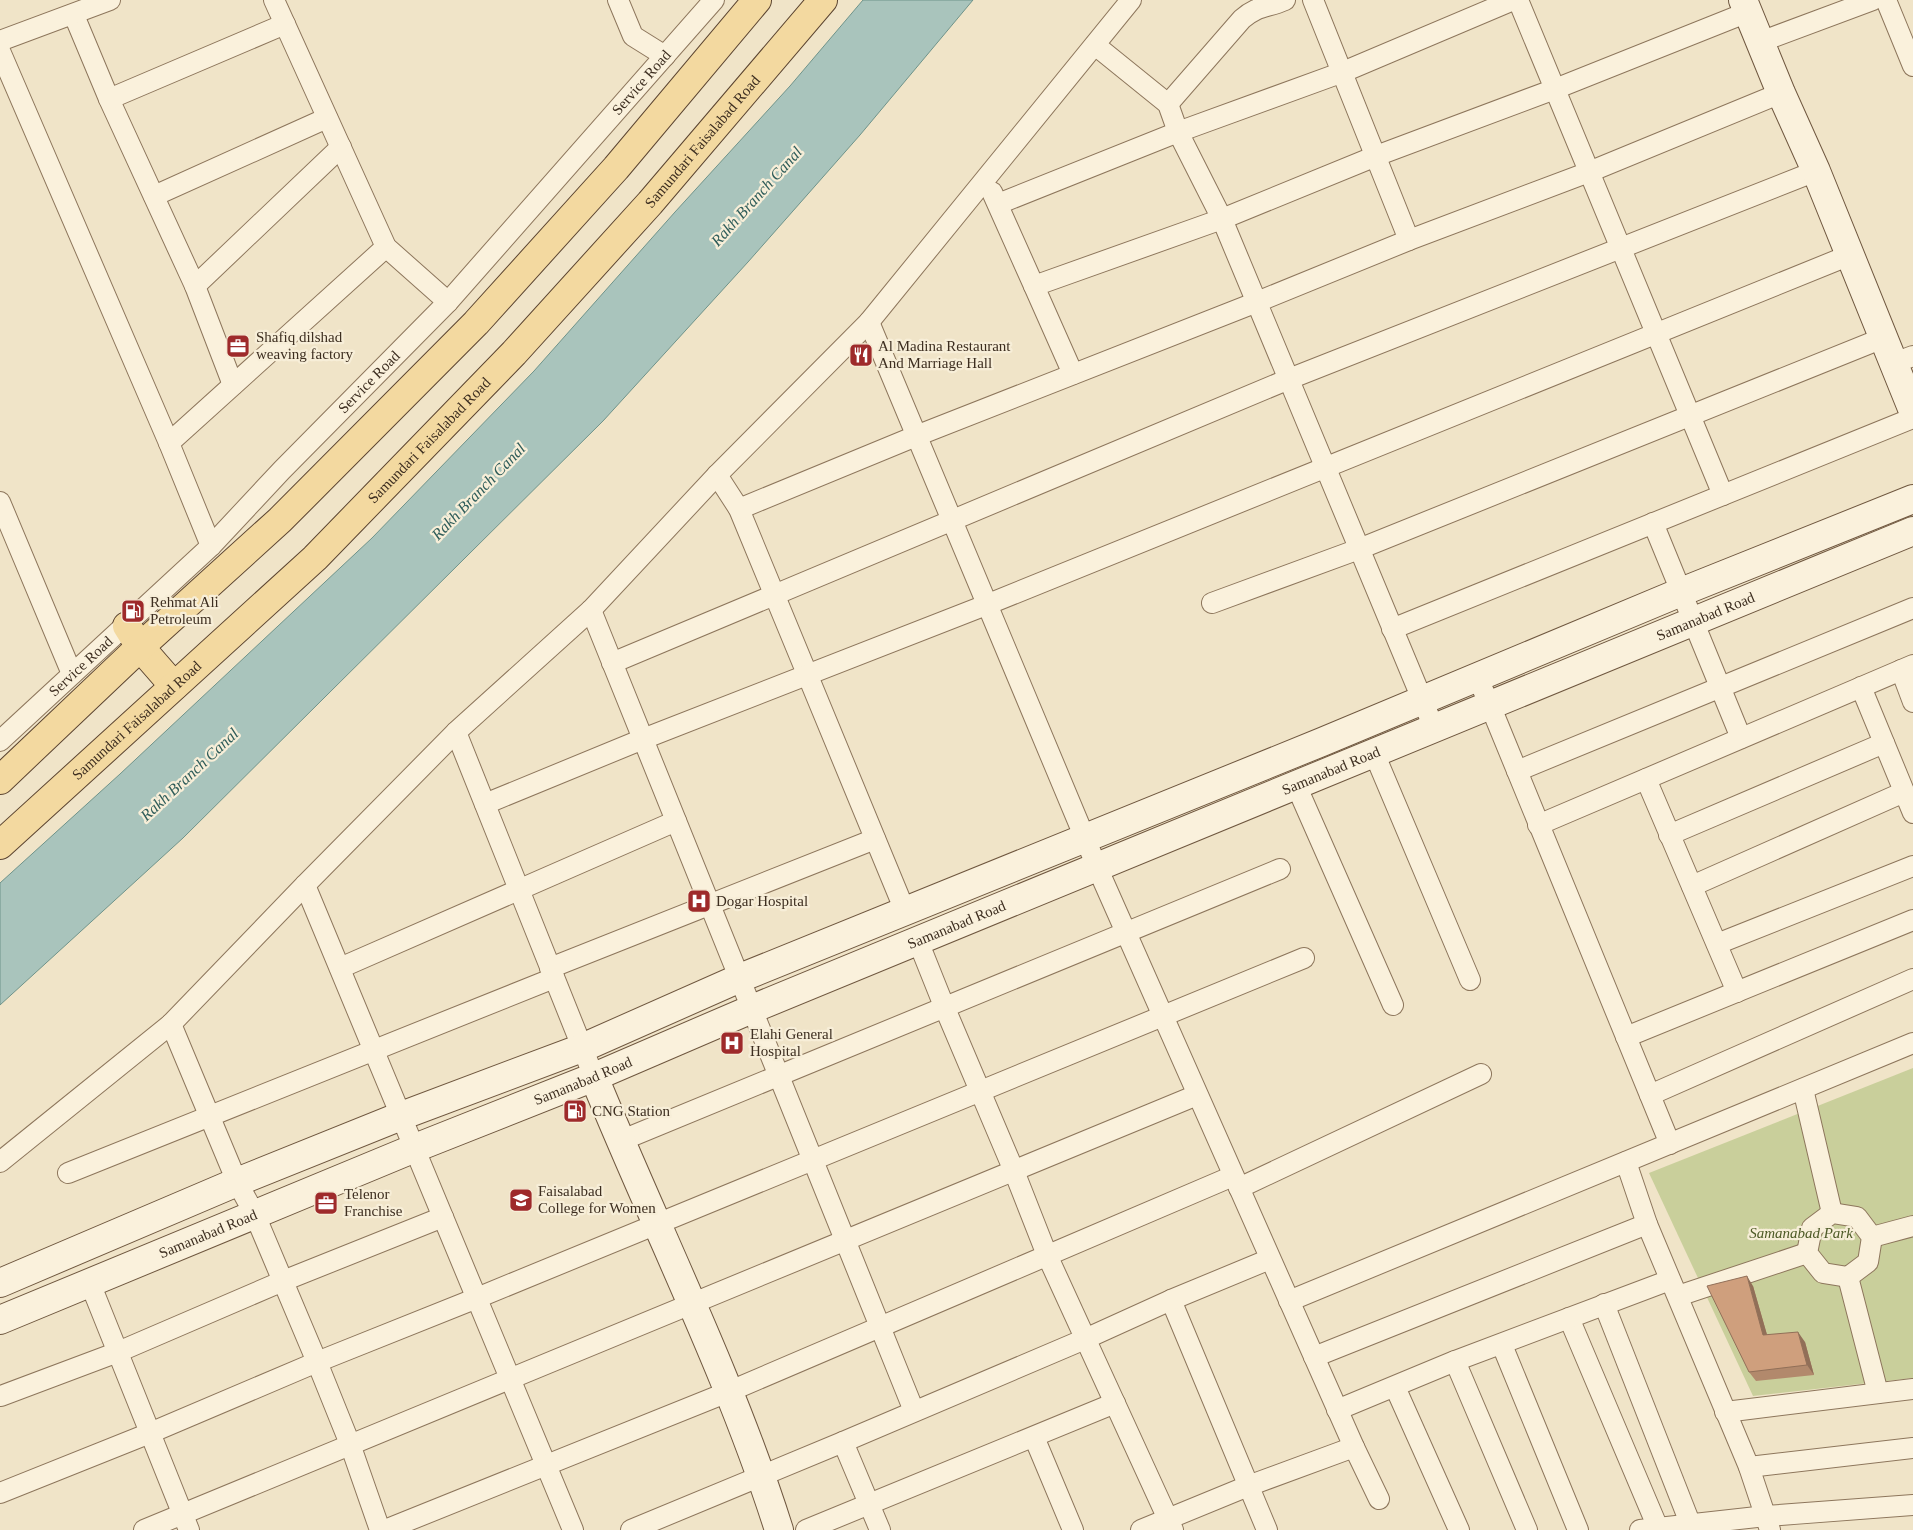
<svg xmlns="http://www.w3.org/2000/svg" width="1913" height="1530" font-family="'Times New Roman',serif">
  <rect width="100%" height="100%" fill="#f0e4c8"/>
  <!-- green -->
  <path fill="#c9cf9b" d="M1913 1068V1378L1753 1396 1649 1173Z"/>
  <!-- water -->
  <path fill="#a9c4bc" stroke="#6f938a" d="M863 0H973L860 135 748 262 603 421 183 838 0 1005V883L120 774 372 538 534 371 675 212 790 86Z"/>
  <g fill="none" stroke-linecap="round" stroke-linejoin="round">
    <!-- street casing -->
    <g stroke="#8d765c" stroke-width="22">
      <g id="street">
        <path d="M274 0 386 247 448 302"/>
        <path d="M618 0 633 36 665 56"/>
        <path d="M1313 0 1409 240"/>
        <path d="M1518 0 1723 495"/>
        <path d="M1886 0 1913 66"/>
        <path d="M71 16 76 20 109 99 195 286 233 385"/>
        <path d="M0 41 110 0"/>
        <path d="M1760 42 1873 0"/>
        <path d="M1095 45 1168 104 1178 132 1222 219 1434 728"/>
        <path d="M0 51 169 443 211 546"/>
        <path d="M109 99 285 24"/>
        <path d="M1168 104 1242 19C1258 5 1267 8 1285 0"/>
        <path d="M992 192 1034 286"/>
        <path d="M154 196 327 118"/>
        <path d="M998 204 1178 132 1343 72 1513 0"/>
        <path d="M195 286 341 147"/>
        <path d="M869 322 1097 867 1354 1447 1379 1499"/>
        <path d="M1894 363 1913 356"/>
        <path d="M1073 374 1034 286 1222 219 1376 156 1555 89 1748 12"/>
        <path d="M169 443 386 247"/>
        <path d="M717 475 739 509 905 911"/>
        <path d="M0 502 72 674"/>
        <path d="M739 509 916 436 1257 302 1409 240 1589 172 1781 93"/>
        <path d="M1653 523 1741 738"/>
        <path d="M1212 603 1359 549 1883 338"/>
        <path d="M591 610 914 1411"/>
        <path d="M1392 629 1913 418"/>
        <path d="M612 663 1289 379 1816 171"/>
        <path d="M1901 670 1913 702"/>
        <path d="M1477 677 1490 705 1670 1144"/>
        <path d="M1861 687 1913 813"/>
        <path d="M456 732 594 1077"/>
        <path id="s1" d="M0 741 211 546 282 470 448 302 714 0"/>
        <path d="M1374 753 1470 980"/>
        <path d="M1517 771 1913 608"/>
        <path d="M1646 779 1737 992"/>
        <path d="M1296 785 1393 1005"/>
        <path d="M485 804 643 739 986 605 1850 255"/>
        <path d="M1538 825 1913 665"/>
        <path d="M1669 835 1884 743"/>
        <path d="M305 885 573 1530"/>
        <path d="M1692 886 1904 792"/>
        <path d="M918 941 944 1006 1014 1171 1047 1255 1173 1530"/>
        <path d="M1717 944 1913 866"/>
        <path d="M340 968 676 821"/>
        <path d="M550 968 875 839"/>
        <path d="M171 1024 237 1182 255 1215 317 1362 350 1444 380 1530"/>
        <path d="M1626 1037 1913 920"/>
        <path d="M1803 1089 1832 1213"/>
        <path d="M1650 1095 1913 979"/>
        <path d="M620 1141 1280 869"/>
        <path d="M0 1162 171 1024 305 885 456 732 591 610 717 475 869 322 1131 0"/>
        <path d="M1626 1162 1647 1224 1749 1467 1770 1530"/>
        <path d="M68 1173 554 978"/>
        <path d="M1239 1188 1481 1074"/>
        <path d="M1832 1213 1857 1217 1872 1237 1868 1262 1848 1277 1823 1273 1807 1253 1812 1228Z"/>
        <path d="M1872 1237 1913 1226"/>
        <path d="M1848 1277 1878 1393"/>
        <path d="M90 1283 189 1530"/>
        <path d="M1678 1296 1807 1253"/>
        <path d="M1171 1300 1267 1530"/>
        <path d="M1289 1301 1913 1043"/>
        <path d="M1604 1304 1690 1523"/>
        <path d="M1569 1318 1658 1528"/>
        <path d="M1502 1345 1578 1530"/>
        <path d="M1314 1357 1647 1224"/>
        <path d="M1455 1361 1527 1530"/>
        <path d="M1395 1387 1459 1530"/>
        <path d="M1 1396 118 1352 283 1281 443 1217"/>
        <path d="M1337 1410 1455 1361 1670 1280"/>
        <path d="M1725 1412 1913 1389"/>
        <path d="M1034 1437 1073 1530"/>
        <path d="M843 1442 880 1530"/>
        <path d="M1749 1467 1913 1448"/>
        <path d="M0 1493 150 1433 317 1362 477 1298 1304 958"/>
        <path d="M144 1530 1197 1095"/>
        <path d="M385 1530 728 1392 1233 1176"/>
        <path d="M631 1530 843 1442 1085 1339 1171 1300 1270 1259"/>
        <path d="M806 1530 1115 1403"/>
        <path d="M1141 1530 1248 1486 1354 1447"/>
        <path d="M1640 1530 1766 1516 1913 1505"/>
      </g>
    </g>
    <!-- secondary casing -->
    <g stroke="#6f573f" stroke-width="30">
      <g id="secondary">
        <path d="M1743 0 1781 93 1816 171 1913 411"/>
        <path d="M594 1077C655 1227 730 1375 779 1530"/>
        <path d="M0 1283 237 1182 401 1116 582 1048 740 978 1322 742 1681 592 1913 499"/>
        <path id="s2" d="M0 1320 415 1148 594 1077 752 1009 1913 531"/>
      </g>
    </g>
    <!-- primary casing -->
    <g stroke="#5b4430" stroke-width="30">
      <g id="primary">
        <path d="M127 626 140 647 174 686"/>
        <path d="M0 780 140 647 280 520 476 323 616 168 757 0"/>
        <path id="s3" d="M0 845 315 558 514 353 650 203 823 0"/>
      </g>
    </g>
    <!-- street -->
    <use href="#street" stroke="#faf1dc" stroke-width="20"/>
    <!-- secondary -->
    <use href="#secondary" stroke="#faf1dc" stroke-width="28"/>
    <!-- primary -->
    <use href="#primary" stroke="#f3d9a0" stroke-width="28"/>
  </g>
  <!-- wall -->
  <path fill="#b2896c" d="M1753 1286 1767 1335 1805 1342 1814 1375 1756 1381 1749 1372Z"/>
  <!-- shaded-wall -->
  <path fill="#916f58" d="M1747 1276 1753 1286 1770 1345 1763 1335Z
    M1798 1332 1805 1342 1814 1375 1807 1365Z"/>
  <!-- building -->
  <path fill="#cf9f7d" stroke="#916f58" d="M1747 1276 1763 1335 1798 1332 1807 1365 1749 1372 1707 1286Z"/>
  <!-- icons -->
  <defs>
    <g id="office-square" transform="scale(1.25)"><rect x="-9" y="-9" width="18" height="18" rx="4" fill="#9e2a2b" stroke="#f7eed8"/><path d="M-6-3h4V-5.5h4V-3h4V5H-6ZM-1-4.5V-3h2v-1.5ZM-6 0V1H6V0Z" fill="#fff"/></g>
    <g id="restaurant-square" transform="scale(1.25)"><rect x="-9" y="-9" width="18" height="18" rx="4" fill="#9e2a2b" stroke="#f7eed8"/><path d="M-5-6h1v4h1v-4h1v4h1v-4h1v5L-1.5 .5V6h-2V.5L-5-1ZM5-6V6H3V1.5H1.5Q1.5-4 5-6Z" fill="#fff"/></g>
    <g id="fuel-square" transform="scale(1.25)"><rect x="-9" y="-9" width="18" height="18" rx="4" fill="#9e2a2b" stroke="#f7eed8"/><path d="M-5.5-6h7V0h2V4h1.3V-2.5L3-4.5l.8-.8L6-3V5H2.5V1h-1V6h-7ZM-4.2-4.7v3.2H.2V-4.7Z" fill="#fff"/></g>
    <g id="hospital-square" transform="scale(1.25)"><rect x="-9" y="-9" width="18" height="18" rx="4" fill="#9e2a2b" stroke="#f7eed8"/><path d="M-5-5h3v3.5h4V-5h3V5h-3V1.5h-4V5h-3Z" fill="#fff"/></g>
    <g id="university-square" transform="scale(1.25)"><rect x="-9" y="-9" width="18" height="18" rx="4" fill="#9e2a2b" stroke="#f7eed8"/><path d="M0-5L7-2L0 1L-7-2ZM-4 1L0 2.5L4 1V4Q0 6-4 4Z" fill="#fff"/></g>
  </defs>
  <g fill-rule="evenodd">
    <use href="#office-square" x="238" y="346"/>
    <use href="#restaurant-square" x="861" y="355"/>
    <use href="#fuel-square" x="133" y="611"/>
    <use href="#hospital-square" x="699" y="901"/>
    <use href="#hospital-square" x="732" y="1043"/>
    <use href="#fuel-square" x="575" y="1111"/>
    <use href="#university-square" x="521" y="1200"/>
    <use href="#office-square" x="326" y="1203"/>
  </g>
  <g text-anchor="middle" stroke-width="4.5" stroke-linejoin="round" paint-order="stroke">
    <!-- street labels -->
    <g font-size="15" fill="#3d2e20" stroke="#f7eed8">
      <text dy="5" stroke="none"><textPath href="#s1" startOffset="920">Service Road</textPath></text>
      <text dy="5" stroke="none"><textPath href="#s3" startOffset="995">Samundari Faisalabad Road</textPath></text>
      <text dy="5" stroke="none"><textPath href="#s1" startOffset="515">Service Road</textPath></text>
      <text dy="5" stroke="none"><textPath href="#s3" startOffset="590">Samundari Faisalabad Road</textPath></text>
      <text dy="5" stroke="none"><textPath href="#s2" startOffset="1845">Samanabad Road</textPath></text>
      <text dy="5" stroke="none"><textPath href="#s1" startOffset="110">Service Road</textPath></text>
      <text dy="5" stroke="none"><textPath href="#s3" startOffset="185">Samundari Faisalabad Road</textPath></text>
      <text dy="5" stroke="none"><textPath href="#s2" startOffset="1440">Samanabad Road</textPath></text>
      <text dy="5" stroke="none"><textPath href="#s2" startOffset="1035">Samanabad Road</textPath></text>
      <text dy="5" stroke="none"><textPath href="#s2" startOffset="630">Samanabad Road</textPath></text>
      <text dy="5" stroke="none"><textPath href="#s2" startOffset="225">Samanabad Road</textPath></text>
    </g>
    <!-- poi labels -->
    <g font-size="15" fill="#3d2e20" stroke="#f7eed8" text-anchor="start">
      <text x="256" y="342">Shafiq dilshad<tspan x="256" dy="17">weaving factory</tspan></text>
      <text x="878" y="351">Al Madina Restaurant<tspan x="878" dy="17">And Marriage Hall</tspan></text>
      <text x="150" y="607">Rehmat Ali<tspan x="150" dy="17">Petroleum</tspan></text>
      <text x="716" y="906">Dogar Hospital</text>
      <text x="750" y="1039">Elahi General<tspan x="750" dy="17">Hospital</tspan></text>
      <text x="592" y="1116">CNG Station</text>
      <text x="538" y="1196">Faisalabad<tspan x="538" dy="17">College for Women</tspan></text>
      <text x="344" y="1199">Telenor<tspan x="344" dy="17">Franchise</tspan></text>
    </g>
    <!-- park labels -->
    <g font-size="15" font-style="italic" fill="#4d5a26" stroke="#f7eed8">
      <text x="1801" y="1238">Samanabad Park</text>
    </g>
    <!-- water labels -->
    <g font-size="16" font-style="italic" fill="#2f5d5a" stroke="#f7eed8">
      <text transform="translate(756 196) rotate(-48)" y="6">Rakh Branch Canal</text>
      <text transform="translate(478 491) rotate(-46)" y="6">Rakh Branch Canal</text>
      <text transform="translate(189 774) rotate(-43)" y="6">Rakh Branch Canal</text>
    </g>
  </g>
</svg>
